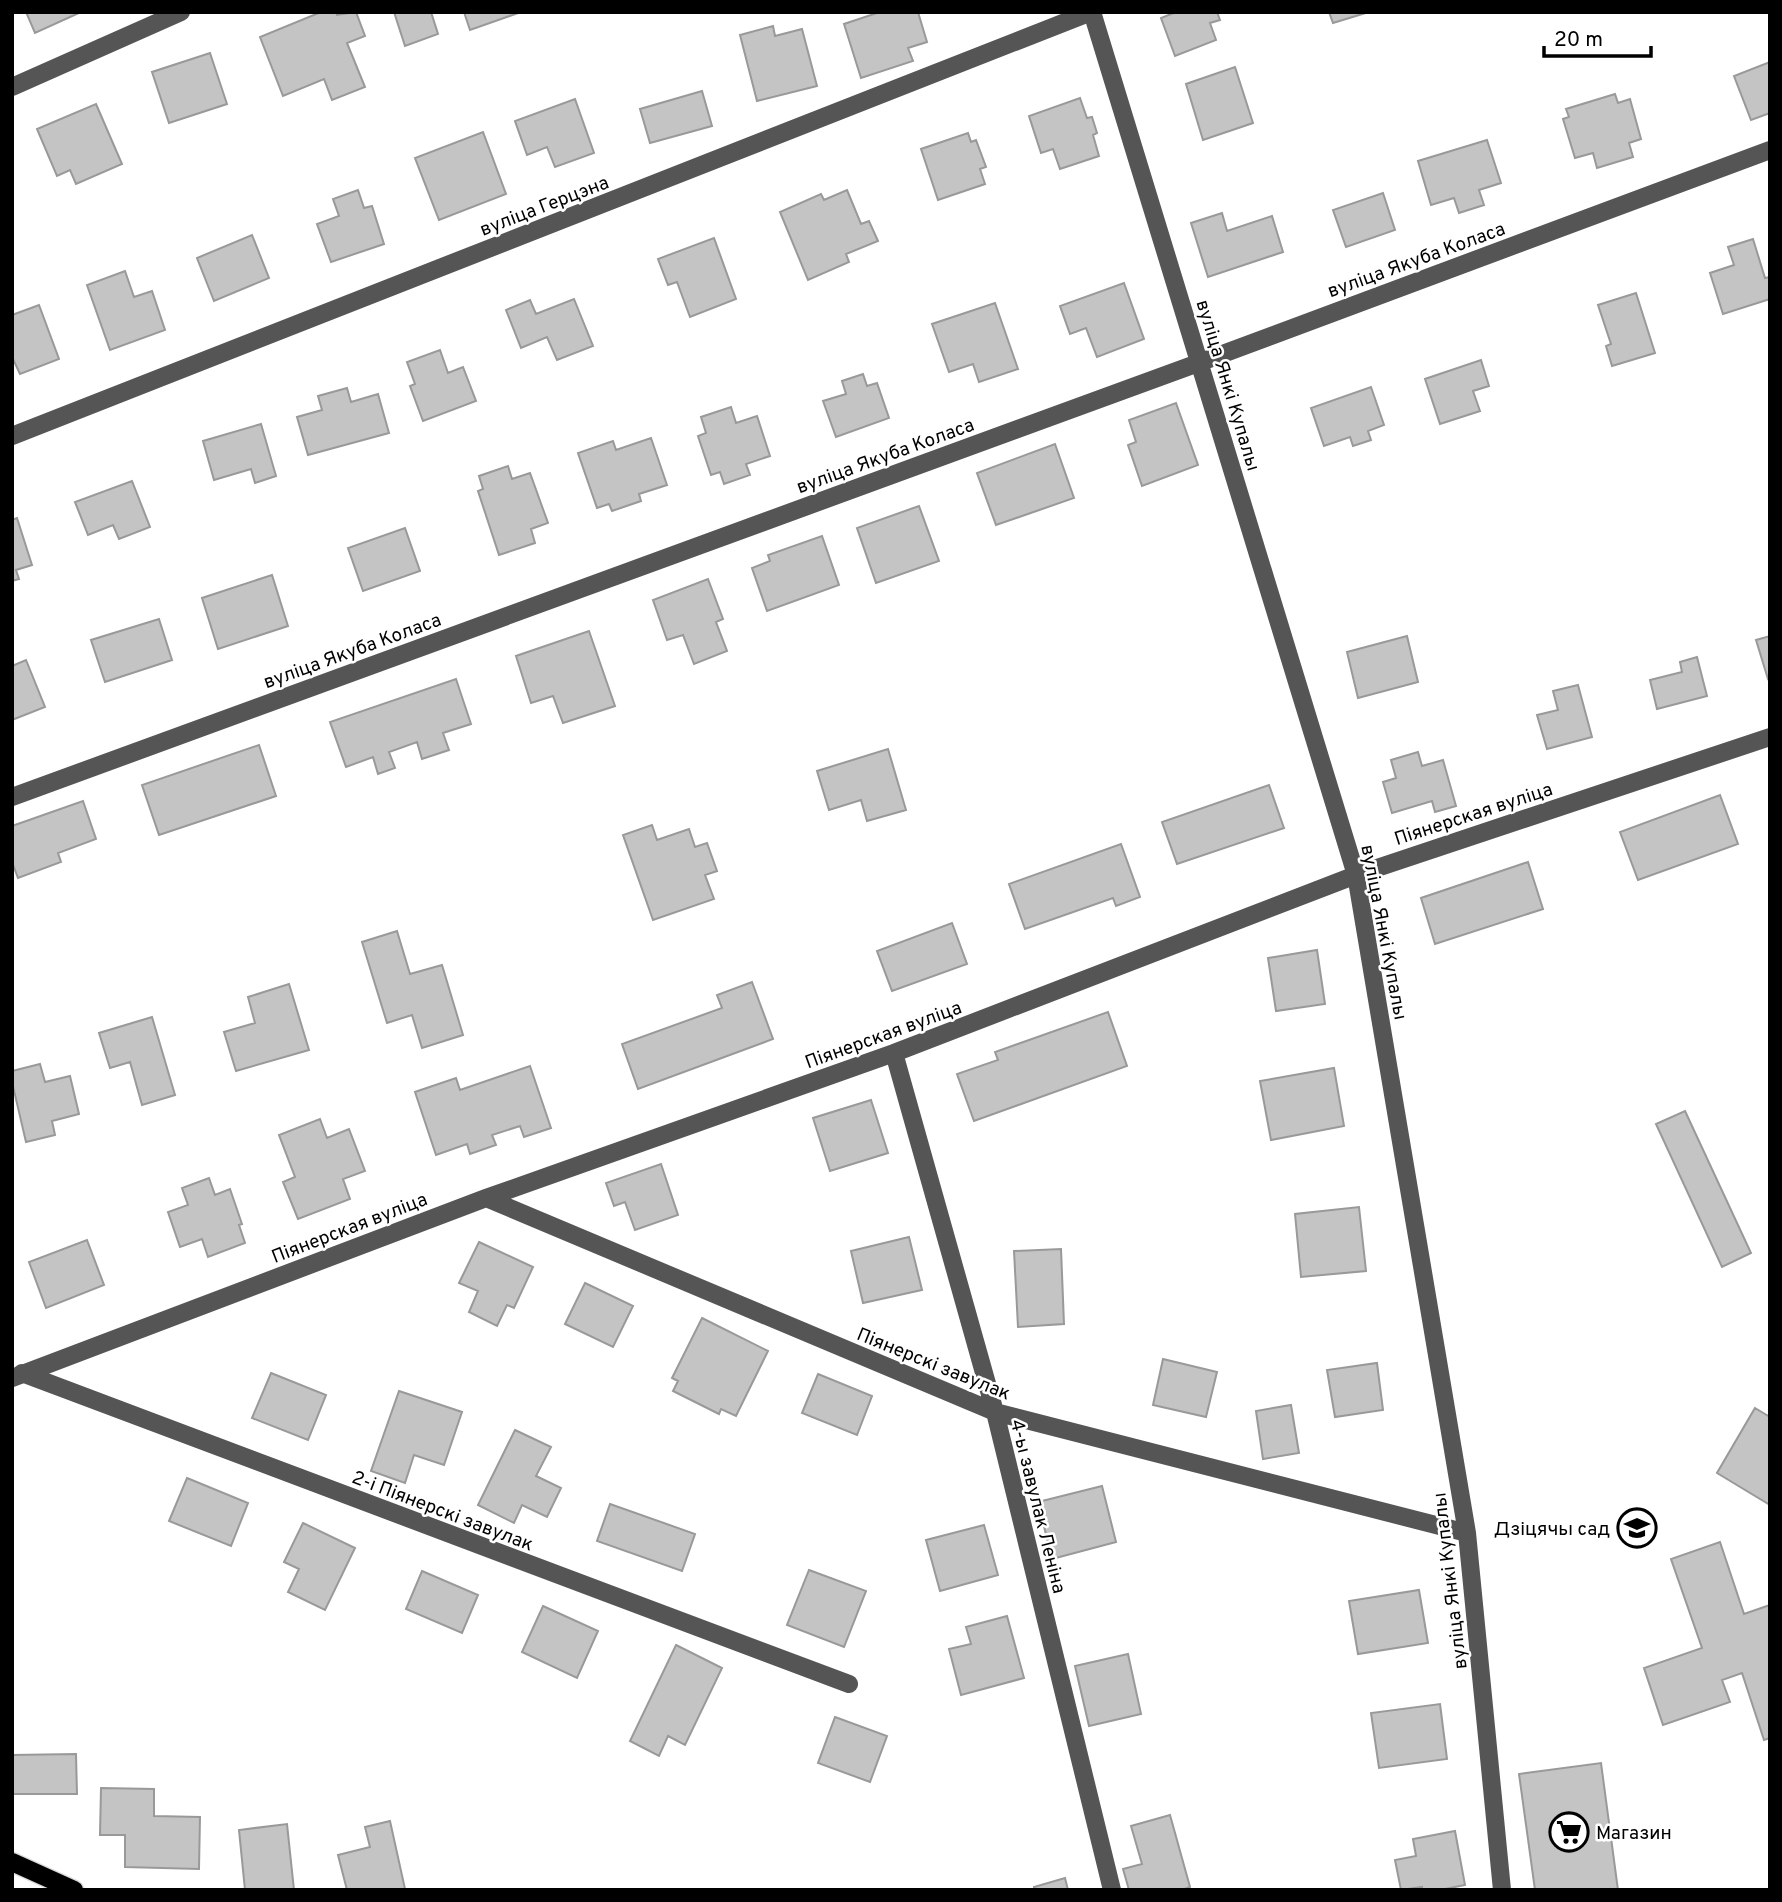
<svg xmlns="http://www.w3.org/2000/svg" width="1782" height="1902" font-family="Overpass,sans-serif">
  <rect width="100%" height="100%" fill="#fff"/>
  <!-- building -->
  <path fill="#c4c4c4" stroke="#999" stroke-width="2" d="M26 12H81L35 33Z
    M321 12H336L337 15 356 12 365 36 347 43 365 87 332 100 324 79 283 96 260 37Z
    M394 12H431L438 34 405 46Z
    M464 12H521L470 30Z
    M880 12H918L927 42 908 48 913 61 861 78 844 24Z
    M1176 12H1217L1220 20 1210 23 1216 40 1175 56 1161 18Z
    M1329 12H1369L1333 23Z
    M773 26 775 36 802 29 817 86 757 101 740 35Z
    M210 53 227 104 169 123 152 72Z
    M1770 62V113L1751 120 1734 76Z
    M1235 67 1253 123 1203 140 1186 84Z
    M702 91 712 126 650 143 640 109Z
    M1615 94 1618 103 1630 99 1641 139 1629 143 1633 157 1597 168 1593 153 1575 158 1563 119 1569 117 1566 109Z
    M1080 98 1087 118 1092 117 1097 133 1093 135 1099 156 1060 169 1053 149 1041 153 1029 116Z
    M575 99 594 153 555 167 547 147 527 155 515 121Z
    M96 104 122 164 76 184 70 170 57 176 37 129Z
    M483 132 506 194 439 220 415 158Z
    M968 133 971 142 976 140 986 167 980 169 985 184 938 200 921 149Z
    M1487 140 1501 183 1479 190 1484 205 1459 213 1454 198 1431 205 1418 161Z
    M358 190 364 208 372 206 384 244 331 262 317 224 339 216 333 199Z
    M847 190 861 224 869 221 878 241 846 254 849 262 808 280 780 212 821 194 824 200Z
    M1383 193 1395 230 1346 247 1333 210Z
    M1222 213 1227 231 1272 216 1283 252 1208 277 1191 223Z
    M252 235 269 278 214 301 197 258Z
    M714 238 736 299 690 317 677 282 668 285 658 259Z
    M1753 239 1765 278 1770 277V299L1723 314 1710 273 1734 265 1728 247Z
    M125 271 134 297 152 291 165 330 110 350 87 285Z
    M1124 283 1144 339 1097 357 1086 328 1070 334 1060 306Z
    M1636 293 1655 353 1612 366 1606 346 1611 344 1598 305Z
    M574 299 593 346 557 360 547 337 521 348 506 310 530 300 536 314Z
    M995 303 1018 369 979 382 973 364 949 372 932 324Z
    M39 305 59 359 20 374 12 357V315Z
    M440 350 448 373 463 367 476 401 423 421 410 386 415 384 407 362Z
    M1481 360 1489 386 1473 391 1480 411 1440 424 1425 379Z
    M863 374 867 386 877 383 889 418 836 437 823 401 846 394 842 381Z
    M1371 387 1384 425 1368 431 1371 440 1353 446 1350 437 1324 446 1311 408Z
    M347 388 351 402 378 394 389 433 308 455 297 417 322 410 318 396Z
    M1176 403 1198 465 1142 486 1128 445 1136 442 1129 420Z
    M731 407 736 423 757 416 770 456 746 464 750 475 724 484 720 472 711 475 698 436 706 433 701 417Z
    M261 424 276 476 255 483 251 469 214 480 203 441Z
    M651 438 667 485 639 494 641 501 612 511 609 504 597 508 578 453 613 441 616 450Z
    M1055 444 1074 498 996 525 977 473Z
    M508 466 512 479 530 473 548 523 531 529 535 543 499 555 478 491 483 489 479 476Z
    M132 481 150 527 119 539 113 525 88 535 75 502Z
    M919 506 939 561 876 583 857 528Z
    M17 518 32 565 16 570 19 579 12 581V520Z
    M405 528 420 571 363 591 348 548Z
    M822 536 839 585 767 611 752 568 770 561 768 555Z
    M272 575 288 626 218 649 202 598Z
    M708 579 723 619 716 622 727 651 694 664 683 635 667 640 653 600Z
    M159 619 172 660 105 682 91 640Z
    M589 631 615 706 563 723 553 696 531 703 516 656Z
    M1407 636 1418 682 1358 698 1347 652Z
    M1770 636V678L1768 679 1756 640Z
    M1697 657 1707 696 1657 709 1650 680 1682 672 1680 662Z
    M26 660 45 707 12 720V666Z
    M456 679 471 724 443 733 449 750 422 759 417 742 389 752 395 768 378 774 373 757 346 767 330 722Z
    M1578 685 1592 737 1547 749 1537 715 1558 710 1553 691Z
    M259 745 276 796 159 835 142 785Z
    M888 749 906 810 867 821 861 800 829 810 817 771Z
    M1418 752 1422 766 1443 760 1456 806 1435 812 1432 801 1392 813 1383 782 1396 778 1391 760Z
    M1269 785 1284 828 1177 864 1162 822Z
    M1720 795 1738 844 1638 880 1620 832Z
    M83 801 96 839 58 853 61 862 18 878 12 862V826Z
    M652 825 657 840 689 829 695 847 707 843 717 871 705 875 714 899 653 920 623 835Z
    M1121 844 1140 897 1116 906 1113 898 1025 929 1009 884Z
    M1528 862 1543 909 1435 944 1421 898Z
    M952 923 967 964 892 991 877 951Z
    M397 931 410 974 442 965 463 1035 422 1048 412 1015 387 1023 362 942Z
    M1317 950 1325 1004 1276 1011 1268 958Z
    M752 982 773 1039 638 1089 622 1044 722 1008 717 995Z
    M289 984 309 1050 236 1071 224 1032 255 1023 248 997Z
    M1108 1012 1127 1066 974 1121 957 1074 998 1060 995 1052Z
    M152 1017 175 1095 142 1105 130 1062 110 1068 99 1033Z
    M40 1064 45 1082 70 1076 79 1114 52 1121 55 1135 26 1142 12 1082V1071Z
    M530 1066 551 1128 524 1137 520 1126 492 1135 496 1145 470 1154 467 1144 436 1155 415 1092 456 1078 460 1090Z
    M1334 1068 1344 1126 1271 1140 1260 1081Z
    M871 1100 888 1153 830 1171 813 1118Z
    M1685 1111 1751 1253 1722 1267 1656 1124Z
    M320 1119 327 1138 349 1129 365 1171 343 1179 350 1199 298 1219 283 1182 295 1177 279 1135Z
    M661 1164 678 1215 635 1230 625 1202 614 1206 606 1183Z
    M209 1178 215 1195 230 1189 242 1224 239 1225 245 1243 208 1257 202 1239 180 1247 168 1212 188 1205 182 1188Z
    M1359 1207 1366 1271 1301 1277 1295 1214Z
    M909 1237 922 1290 863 1303 851 1251Z
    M87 1240 104 1285 46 1308 29 1262Z
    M479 1242 533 1267 514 1308 507 1305 497 1326 469 1312 478 1291 459 1283Z
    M1061 1249 1064 1324 1018 1327 1014 1251Z
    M585 1283 633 1306 613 1347 565 1324Z
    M702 1318 768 1351 736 1416 721 1409 719 1414 673 1391 678 1381 672 1378Z
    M1163 1359 1217 1372 1206 1417 1153 1405Z
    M1377 1363 1383 1410 1335 1417 1327 1370Z
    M271 1373 326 1395 308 1440 252 1418Z
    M818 1374 872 1396 857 1435 802 1413Z
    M399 1391 462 1412 444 1465 414 1455 405 1483 371 1471Z
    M1291 1405 1299 1453 1263 1459 1256 1411Z
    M1755 1408 1770 1417V1505L1717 1473Z
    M515 1430 551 1447 536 1476 561 1488 547 1517 522 1505 514 1523 478 1505Z
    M187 1478 248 1503 231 1546 169 1521Z
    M1102 1486 1116 1542 1052 1559 1038 1502Z
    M610 1504 695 1534 682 1571 597 1541Z
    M303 1523 355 1548 325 1610 288 1592 299 1569 284 1562Z
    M984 1525 998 1575 940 1591 926 1540Z
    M1720 1542 1744 1614 1770 1605V1738L1764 1740 1742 1673 1722 1680 1730 1702 1663 1725 1644 1668 1702 1648 1671 1559Z
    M809 1570 866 1591 844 1647 787 1625Z
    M422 1571 478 1595 462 1633 406 1609Z
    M1419 1590 1428 1643 1358 1654 1349 1601Z
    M543 1606 598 1631 577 1678 522 1652Z
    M1007 1616 1024 1678 961 1695 949 1649 971 1644 966 1627Z
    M676 1645 722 1668 685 1745 668 1736 659 1756 630 1741Z
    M1128 1654 1141 1714 1089 1726 1075 1666Z
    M1440 1704 1447 1759 1379 1768 1371 1713Z
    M835 1717 887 1736 870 1782 818 1763Z
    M76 1754 77 1794H12V1755Z
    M1601 1763 1618 1890H1535L1519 1774Z
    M101 1788 154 1789V1816L200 1817 199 1869 125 1867V1835H100Z
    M1170 1815 1190 1887 1182 1890H1129L1123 1869 1142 1864 1131 1826Z
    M390 1821 405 1889 347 1890 338 1855 370 1847 365 1827Z
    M287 1824 294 1890H245L239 1830Z
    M1455 1831 1465 1885 1440 1890H1422V1887L1401 1890 1395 1860 1416 1856 1413 1839Z
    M1065 1878 1068 1890H1034V1887Z"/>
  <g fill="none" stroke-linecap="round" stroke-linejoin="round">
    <!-- major casing -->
    <g stroke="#dbdbdb" stroke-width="21">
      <path id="major" d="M12 1862 74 1890"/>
    </g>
    <!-- minor -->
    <path stroke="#555" stroke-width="18" d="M1092 12 1356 875 1467 1533 1502 1890
      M12 87 181 12
      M12 436 1091 12
      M12 797 1201 362 1770 150
      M894 1053 995 1412 1112 1890
      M486 1198 995 1412 1467 1533
      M22 1373 849 1684
      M12 1378 486 1198 894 1053 1356 875 1770 737"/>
    <!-- major -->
    <use href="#major" stroke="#000" stroke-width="18"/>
  </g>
  <!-- icons -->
  <defs>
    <g id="school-ring" transform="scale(2.0125)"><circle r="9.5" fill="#fff" stroke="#000" stroke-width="1.5"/><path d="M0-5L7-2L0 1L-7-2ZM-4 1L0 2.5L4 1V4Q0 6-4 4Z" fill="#000"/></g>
    <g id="supermarket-ring" transform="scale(2.0125)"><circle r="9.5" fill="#fff" stroke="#000" stroke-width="1.5"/><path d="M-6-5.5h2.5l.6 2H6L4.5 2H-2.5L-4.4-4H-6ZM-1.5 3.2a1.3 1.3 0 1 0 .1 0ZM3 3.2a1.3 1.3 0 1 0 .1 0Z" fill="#000"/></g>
  </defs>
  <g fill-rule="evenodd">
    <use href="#school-ring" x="1637" y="1528"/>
    <use href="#supermarket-ring" x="1569" y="1832"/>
  </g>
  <g text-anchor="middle" stroke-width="5" stroke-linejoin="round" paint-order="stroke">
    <!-- street labels -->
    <g font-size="19" fill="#000" stroke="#fff">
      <text transform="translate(544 205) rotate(-21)" y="7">вуліца Герцэна</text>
      <text transform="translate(1416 259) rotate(-20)" y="7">вуліца Якуба Коласа</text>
      <text transform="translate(1229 385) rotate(73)" y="7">вуліца Янкі Купалы</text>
      <text transform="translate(885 455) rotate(-20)" y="7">вуліца Якуба Коласа</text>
      <text transform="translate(352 650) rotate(-20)" y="7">вуліца Якуба Коласа</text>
      <text transform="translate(1473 813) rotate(-18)" y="7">Піянерская вуліца</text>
      <text transform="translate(1385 932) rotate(79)" y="7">вуліца Янкі Купалы</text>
      <text transform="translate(883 1034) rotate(-20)" y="7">Піянерская вуліца</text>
      <text transform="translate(349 1227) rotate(-21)" y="7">Піянерская вуліца</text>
      <text transform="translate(934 1363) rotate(22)" y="7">Піянерскі завулак</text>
      <text transform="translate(1039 1506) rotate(76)" y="7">4-ы завулак Леніна</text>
      <text transform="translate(443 1510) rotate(21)" y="7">2-і Піянерскі завулак</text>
      <text transform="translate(1449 1581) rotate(-97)" y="7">вуліца Янкі Купалы</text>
    </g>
    <!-- poi labels -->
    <g font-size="19" fill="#000" stroke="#fff" text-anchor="end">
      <text x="1610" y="1535">Дзіцячы сад</text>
      <text x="1596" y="1839" text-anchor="start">Магазин</text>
    </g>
  </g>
  <!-- border -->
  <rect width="1782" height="1902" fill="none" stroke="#000000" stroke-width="28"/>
  <!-- scale -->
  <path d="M1544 46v10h107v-10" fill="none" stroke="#000000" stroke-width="3.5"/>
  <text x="1554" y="46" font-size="21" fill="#000000" stroke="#ffffff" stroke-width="5" paint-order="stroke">20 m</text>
</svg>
